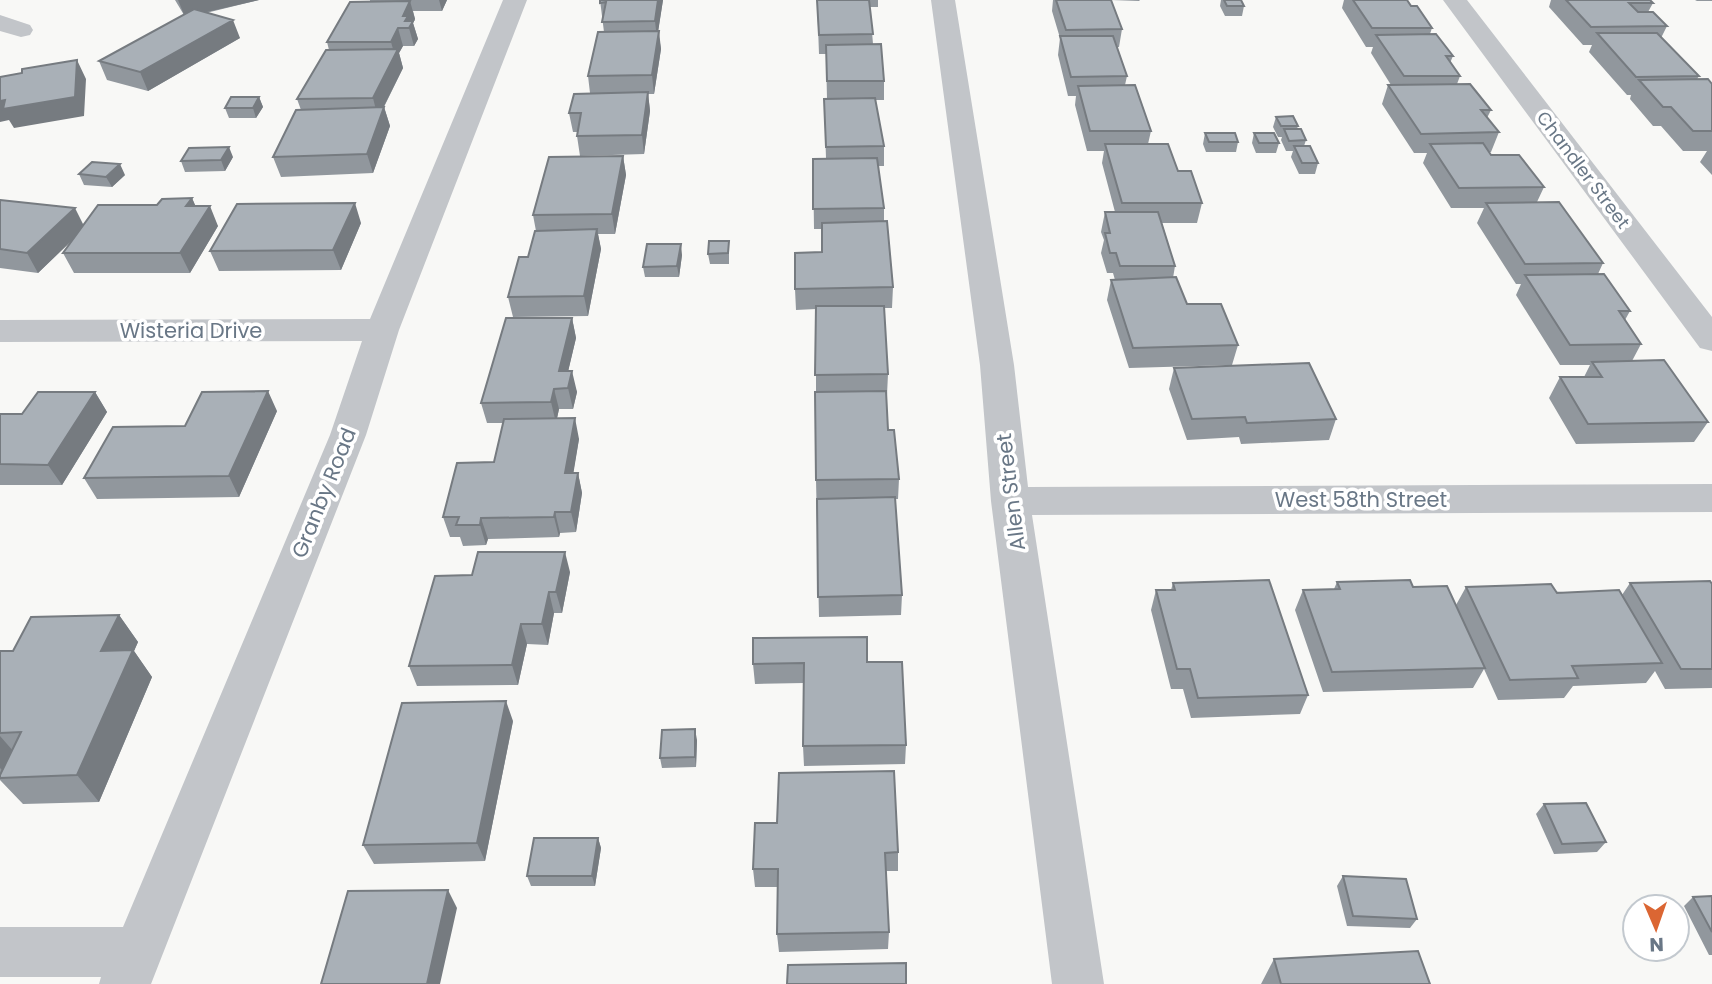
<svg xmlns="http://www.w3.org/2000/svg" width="1712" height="984" font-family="Poppins,sans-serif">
  <rect width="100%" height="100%" fill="#f8f8f6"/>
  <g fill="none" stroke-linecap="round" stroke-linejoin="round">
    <!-- minor -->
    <path fill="#c2c5c9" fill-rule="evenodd" d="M503 0H527L399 330 366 435 151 984H99L101 977H0V927H123L330 435 362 341 0 342V320L370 319Z
      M931 0H955L1014 365 1028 487 1712 484V512L1032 515 1104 984H1052L991 501 980 365Z
      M1443 0H1467L1712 317V351L1700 348Z
      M0 15 30 25 33 30 30 35 21 37 0 31Z"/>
  </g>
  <!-- wall -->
  <path fill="#91979d" d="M175 0H259L206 13 240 38 148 91 107 80 99 61 184 15Z
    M370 0H447L442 11H413L415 19 413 23 418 39 414 46H403L399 53 403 68 384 107 390 126 373 173 281 177 273 157 301 110 297 99 329 50 327 42 370 1Z
    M600 0H663L658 31 661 49 654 94H648L650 111 644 154 580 156 577 136V132H573L569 113 590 93 588 76 604 32Z
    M817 0H878V7H870L873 44 884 81V100H875L884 146V166H878L884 208V221L893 287 892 308H884L888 374 887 395H886L888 430 899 479 898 499H895L902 595 901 615 819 617 816 480V309L796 310 795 289 822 252V229H814L813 159 826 158 824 99H827L826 54H819Z
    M1053 0H1140L1139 1 1111 0 1122 29 1119 47H1117L1127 76 1125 85 1151 131 1148 144 1178 171 1202 203 1197 223H1162L1175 266 1173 278 1187 304 1238 345 1232 365 1129 368 1107 300 1111 280H1115L1113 273H1107L1101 253 1104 240 1101 232 1105 212H1115L1102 163 1104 151H1087L1075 105 1076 96H1068L1058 55 1060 38 1052 11Z
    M1221 0H1241L1244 6 1242 16H1225L1220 6Z
    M1344 0H1407L1432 28 1430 34 1453 56 1450 63 1460 76 1457 84 1491 110 1487 118 1499 132 1491 152H1489L1491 155 1544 187 1537 202 1603 263 1598 274 1630 311 1625 320 1641 344 1632 361 1708 422 1694 442 1576 444 1549 398 1560 377H1584L1590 365H1560L1516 295 1521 284H1516L1477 223 1484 208H1451L1423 163 1427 153H1414L1382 104 1388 85H1391L1371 53 1373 47H1366L1342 8Z
    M1551 0H1650L1653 3 1648 12 1667 26 1661 38 1699 76 1697 79 1712 84V175L1700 162 1707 151H1683L1661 126H1653L1630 99 1631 95H1627L1589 52 1592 45H1583L1549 7Z
    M1695 0H1712V1H1697Z
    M259 97 263 107 256 118H229L225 108Z
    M1276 117 1298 126 1297 129 1306 140 1304 146 1318 163 1315 174H1299L1291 157 1293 151H1286L1281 140 1282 137H1278L1273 127Z
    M1205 133 1238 142 1236 152H1206L1203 144Z
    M1254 133 1279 143 1276 153H1256L1252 143Z
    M623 156 626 175 615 234H598L601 249 588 316 513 317 508 297 528 257 536 231 533 215Z
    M233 157 225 171 185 172 181 161Z
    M79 174 125 175 112 187 84 185Z
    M192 198 195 206 218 226 190 273H74L63 253 70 242 38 273 0 268V200L84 225 157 205Z
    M361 223 341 270 219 271 210 251Z
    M729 241V264H710L708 254Z
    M682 255 679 277H645L643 267Z
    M572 318 576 338 568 371 577 392 573 409H559L557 418 579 439 573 473H578L582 493 576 532 560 533 559 537 488 539 486 545 463 546 460 537H450L443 517 494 462 503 423H487L481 403Z
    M1174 368 1336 419 1329 440 1241 444 1239 437 1187 440 1169 389Z
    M95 392 107 412 62 485H0V414H22Z
    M277 411 239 497 97 499 84 478 185 426Z
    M570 572 562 613H554L548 645 527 644 518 685 417 686 409 666 472 575Z
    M1337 582 1413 587 1456 605 1466 587 1622 595 1630 583 1712 584V688L1665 689 1655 671 1646 683 1573 686 1564 698 1498 700 1484 669 1473 688 1323 692 1295 610 1303 590 1334 589Z
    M1173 583 1308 695 1300 714 1191 718 1183 689H1171L1151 610 1156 590H1171Z
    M119 615 138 642 134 651 152 677 99 802 23 804 0 780V651H13Z
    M867 662 906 745 905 764 804 766 803 746 804 683 755 684 753 664Z
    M513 721 485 861 374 864 363 845Z
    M697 740 696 767 662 768 660 758Z
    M1544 804 1606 842 1597 852 1554 854 1536 814Z
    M777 823 898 852V871H886L889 932 888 949 779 952 777 934 778 887H755L753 869Z
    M598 838 601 848 595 886H531L527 876Z
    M1343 876 1417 919 1410 928 1347 926 1337 886Z
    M1712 896V955H1709L1684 906 1693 897Z
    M1274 959 1430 984H1261Z"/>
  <!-- shaded-wall -->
  <path fill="#767b80" d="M178 0H259L185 17Z
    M439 0H447L442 11Z
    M658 0H663L657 39 655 21Z
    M410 1 415 19 413 23 418 39 414 46 409 28 403 16Z
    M233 20 240 38 148 91 140 72Z
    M398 28 403 46 399 53 403 68 378 118 373 98 395 56 391 42Z
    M659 31 661 49 654 94 652 75Z
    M77 60 86 79 84 116 14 128 9 120 0 122V101L5 100Z
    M648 92 650 111 644 154 642 135Z
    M259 97 263 107 256 118 253 108Z
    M384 107 390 126 373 173 367 154Z
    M229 147 233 157 225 171 221 160Z
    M623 156 626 175 615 234 612 214Z
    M120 164 125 175 112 187 106 177Z
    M192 198 201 218 186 206Z
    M355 203 361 223 341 270 333 250Z
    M210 206 218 226 190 273 180 253Z
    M75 208 85 228 38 273 27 253Z
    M597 229 601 249 588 316 584 296Z
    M681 244 682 255 679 277 677 266Z
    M572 318 576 338 564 389 559 371Z
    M572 371 577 392 573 409 568 388Z
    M554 389 559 409 556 423 551 402Z
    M268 391 277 411 239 497 229 476Z
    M95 392 107 412 62 485 48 465Z
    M575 418 579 439 570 494 565 473Z
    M578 473 582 493 576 532 571 512Z
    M555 512 560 533 559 537 554 517Z
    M481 518 488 539 486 545 480 525Z
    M565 552 570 572 562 613 556 592Z
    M549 592 554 613 548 645 542 624Z
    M119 615 138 642 134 651 152 677 99 802 77 775 101 651Z
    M521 624 527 644 518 685 512 665Z
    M506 701 513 721 485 861 477 843Z
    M695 729 697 740 696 767 695 757Z
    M0 736 21 760 9 777 0 768Z
    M598 838 601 848 595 886 592 876Z
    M448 890 457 908 440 984H427Z"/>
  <!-- building -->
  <path fill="#a9b0b7" stroke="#767b80" stroke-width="2" d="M600 0H658L655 21 602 22 606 2 600 3Z
    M817 0H869L873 34 819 35Z
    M1056 0H1111L1122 29 1066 30Z
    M1224 0H1241L1244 6H1227Z
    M1353 0H1407L1411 6H1417L1432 28H1372Z
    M1566 0H1650L1653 3H1629L1638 12H1653L1667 26 1591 27Z
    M410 1 403 16H408L405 21H413L409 28H398L391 42H327L350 2Z
    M194 9 233 20 140 72 99 61Z
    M659 31 652 75 588 76 598 32Z
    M1597 33H1657L1699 76 1636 77Z
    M1436 34 1453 56H1446L1460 76H1404L1376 35Z
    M1060 36H1113L1127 76 1071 77Z
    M881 44 884 81H827L826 45Z
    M398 49 373 98 297 99 326 50Z
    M77 60 75 97 3 109 5 100 0 101V77L22 73V69Z
    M1708 79 1712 84V131H1693L1671 107H1663L1639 80Z
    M1470 84 1491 110H1481L1499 132 1421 134 1388 85Z
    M1135 85 1151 131H1090L1078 86Z
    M648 92 642 135 577 136 581 113H569L574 94Z
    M231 97H259L253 108H225Z
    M875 98 884 146 826 147 824 99Z
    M384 107 367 154 273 157 296 110Z
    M1293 116 1298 126H1281L1276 117Z
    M1284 129H1301L1306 140 1289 141Z
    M1205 133H1235L1238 142H1209Z
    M1254 133H1274L1279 143H1259Z
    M1483 143 1491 155H1519L1544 187 1459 188 1430 144Z
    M1105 144H1168L1178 171H1191L1202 203H1122Z
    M1294 146H1310L1318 163H1302Z
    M229 147 221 160 181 161 189 148Z
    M623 156 612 214 533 215 549 157Z
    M877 158 884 208 813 209V159Z
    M92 162 120 164 106 177 79 174Z
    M192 198 186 206H210L180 253H63L98 205H157L162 199Z
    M0 200 75 208 27 253 0 249Z
    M1559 202 1603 263 1525 264 1486 203Z
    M355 203 333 250 210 251 237 204Z
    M1105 212H1158L1175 266H1120L1116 253H1110L1105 233H1110Z
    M887 221 893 287 795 289V253L822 252V223Z
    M597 229 584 296 508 297 519 257H528L535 231Z
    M709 241H729L728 253 708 254Z
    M647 244H681L677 266 643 267Z
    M1604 274 1630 311H1619L1641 344 1570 345 1525 275Z
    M1176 277 1187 304H1221L1238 345 1133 348 1111 280Z
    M816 306H884L888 374 815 375Z
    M506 318H572L559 371H572L568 388 554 389 551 402 481 403Z
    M1664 360 1708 422 1588 424 1560 377H1602L1592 362Z
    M1309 363 1336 419 1247 423 1245 417 1192 419 1174 368Z
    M268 391 229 476 84 478 113 427 185 426 202 392Z
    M886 391 888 430H894L899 479 816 480 815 392Z
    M38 392H95L48 465 0 464V414H22Z
    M575 418 565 473H578L571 512H555L554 517 481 518 480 525H456L459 517H443L457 463 494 462 504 419Z
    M895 497 902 595 818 597 817 499Z
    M478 552H565L556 592H549L542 624H521L512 665 409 666 435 576 472 575Z
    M1269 580 1308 695 1198 698 1190 669H1177L1156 590H1175L1173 583Z
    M1410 580 1413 587 1447 586 1485 668 1332 672 1303 590 1340 589 1337 582Z
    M1710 581 1712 584V669H1681L1630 583Z
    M1551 584 1557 593 1619 590 1662 663 1572 666 1578 678 1510 680 1466 587Z
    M119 615 101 651 133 650 77 775 0 778V775L21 732 0 733V651H13L31 617Z
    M867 637V662H902L906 745 803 746 804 663 753 664V638Z
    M506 701 477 843 363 845 402 703Z
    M695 729V757L660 758 662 730Z
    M894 771 898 852 885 853 889 932 777 934 778 869H753L755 823H777L779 773Z
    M1586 803 1606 842 1562 844 1544 804Z
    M534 838H598L592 876H527Z
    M1343 876 1406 879 1417 919 1353 916Z
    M448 890 427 984H321L348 891Z
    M1712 896V932L1693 897Z
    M1418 951 1430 984H1281L1274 959Z
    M906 963V984H787L788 965Z"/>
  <g text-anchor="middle" stroke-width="7" stroke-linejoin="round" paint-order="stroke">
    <!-- far-street labels -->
    <g font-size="18" fill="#697786" stroke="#fff">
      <text transform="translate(1583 170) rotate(53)" y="6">Chandler Street</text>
    </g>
    <!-- street labels -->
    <g font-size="21" fill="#697786" stroke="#fff">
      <text x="191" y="338">Wisteria Drive</text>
      <text transform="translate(1011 492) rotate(-97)" y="7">Allen Street</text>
      <text transform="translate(324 493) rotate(-68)" y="7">Granby Road</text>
      <text x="1361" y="507">West 58th Street</text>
    </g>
  </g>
  <!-- north arrow -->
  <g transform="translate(1656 928) rotate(178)"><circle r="33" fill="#ffffff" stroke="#c3c9cf" stroke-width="2"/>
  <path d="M0-5L12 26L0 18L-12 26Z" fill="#db6633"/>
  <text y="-10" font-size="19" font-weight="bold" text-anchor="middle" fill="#697786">N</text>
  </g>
</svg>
